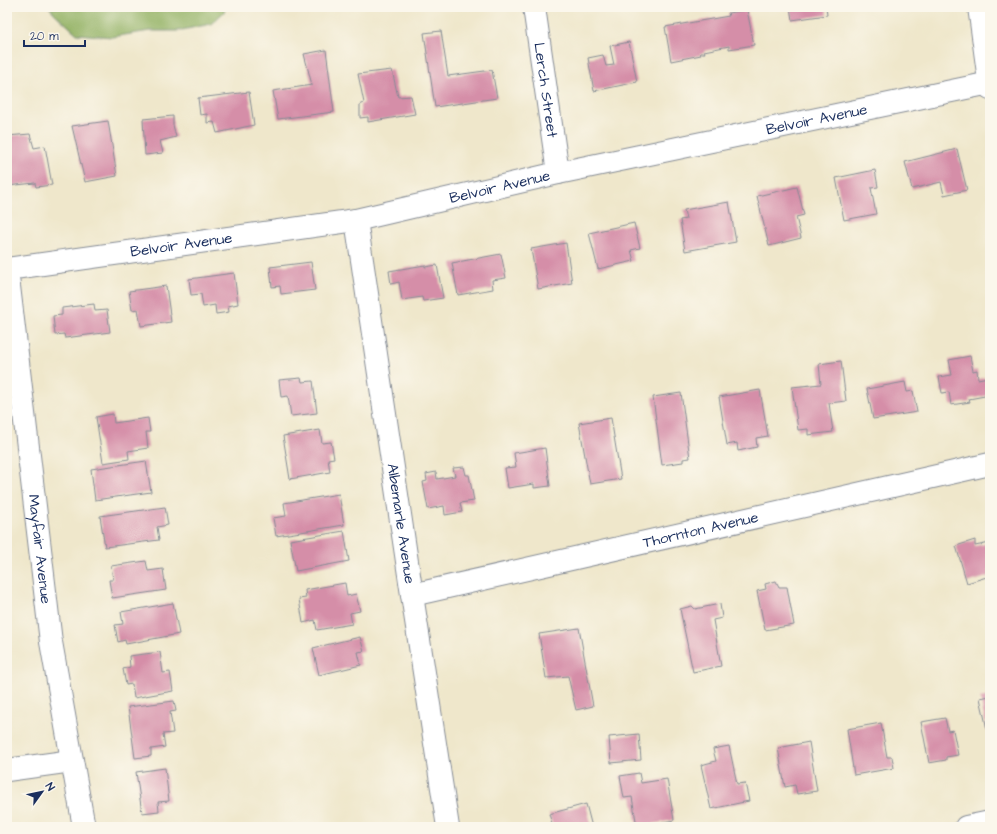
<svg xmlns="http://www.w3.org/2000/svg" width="997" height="834" font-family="'Architects Daughter',sans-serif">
  <rect width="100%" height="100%" fill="#fbf7ec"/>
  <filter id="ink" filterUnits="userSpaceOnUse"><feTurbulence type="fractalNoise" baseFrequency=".025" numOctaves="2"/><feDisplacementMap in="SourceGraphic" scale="8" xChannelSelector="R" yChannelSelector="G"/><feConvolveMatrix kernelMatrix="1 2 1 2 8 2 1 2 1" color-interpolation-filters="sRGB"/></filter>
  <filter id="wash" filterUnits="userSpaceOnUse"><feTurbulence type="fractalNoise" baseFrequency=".012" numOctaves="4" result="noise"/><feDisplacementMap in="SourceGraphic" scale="16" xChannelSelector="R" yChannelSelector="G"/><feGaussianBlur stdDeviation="0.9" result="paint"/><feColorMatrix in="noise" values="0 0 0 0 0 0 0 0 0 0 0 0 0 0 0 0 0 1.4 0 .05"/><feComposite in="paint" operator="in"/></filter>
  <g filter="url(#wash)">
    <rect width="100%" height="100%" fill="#efe7cb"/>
    <!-- forest -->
    <path fill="#94b366" stroke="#587162" d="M49 7H226L224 12 211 24 177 31H150L112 37 77 34 55 14Z"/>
    <g id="blocks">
      <!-- building -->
      <path fill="#d58ea8" d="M790 7H826L827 15 792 20Z
        M747 10 754 45 729 49V46L704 51 705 53H700L701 55 671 61 665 27 729 16 728 13Z
        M441 31 448 76 492 70 497 98 435 107 424 33Z
        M629 42 637 82 594 91 588 58 603 55 606 66 614 65 610 46Z
        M326 50 334 112 278 119 273 91 312 85 304 54Z
        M392 70 398 97 411 96 415 114 368 122V117L360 118V105L364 103 358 74Z
        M249 92 254 125 217 133 214 122 207 123V114L200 115 198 98Z
        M173 116V125L176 137 160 141 163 153 145 155 143 119Z
        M108 121 117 176 85 182 72 126Z
        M30 134 34 148 45 146 52 185 36 187 35 183 7 186V136Z
        M957 149 967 190 944 195 941 182 912 189 905 162Z
        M875 170 878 187 871 188 876 214 844 220 836 178Z
        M797 187 804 215 796 217 801 238 769 246 757 196Z
        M729 202 736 242 685 251 680 220 686 219 684 210Z
        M634 223 640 248 631 250 634 261 598 269 589 233Z
        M566 243 572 283 538 289 531 249Z
        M501 254 506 278 492 280 493 289 458 295 452 263Z
        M311 262 315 290 281 294 280 286 272 287 270 267Z
        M425 265V267L437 265 443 298 423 301 422 297 402 300 399 282 391 284 389 271Z
        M234 273 238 304 228 306 229 312 216 314 215 305 203 307 201 294 191 295 189 279Z
        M166 286 171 322 141 326 138 309 132 310 129 291Z
        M94 304 95 311 107 310 110 332 65 338 64 334 55 335 53 316 62 315V308Z
        M970 356 973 371 977 370 978 379 988 377 990 395 969 399 970 402 951 405 949 392 942 393 939 377 952 375 949 360Z
        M841 361 846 401 829 403 833 432 808 435V429L798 430 792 387 821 384 819 364Z
        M301 378 302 382 313 381 317 413 291 416 288 396 281 397 279 380Z
        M905 382 907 392 913 391 917 412 873 419 867 389Z
        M760 390 768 436 756 438 757 447 738 451 737 443 727 445 719 397Z
        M681 393 690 458 683 459V462L662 465 653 397Z
        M113 414 114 423 148 418 150 432H146L148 448 128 451 129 459 103 463 96 417Z
        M611 418 621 479 590 484 579 423Z
        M320 430 322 443 331 442 334 458 328 459 330 472 290 479 283 436Z
        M545 448 550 486 534 488V484L508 488 505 468 516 467 514 453Z
        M146 461 151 492 95 500 91 469Z
        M464 467 466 475H469L474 501 460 503 462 512 445 515 444 506 428 509 423 482 427 481 426 474 436 472 437 479 455 476 453 468Z
        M339 494 344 525 276 536 273 518 286 516 284 503Z
        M165 507 168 525 157 527 159 540 105 547 100 516Z
        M344 531 349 561 296 571 290 540Z
        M975 540V546L990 543V569H989L990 576 967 583 956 546Z
        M146 561 148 571 163 569 166 590 112 598 109 580H113L111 566Z
        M776 581 779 587H787L794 625 765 630 757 591 766 589 765 584Z
        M345 583 347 596 356 594 360 611 350 613 352 624 317 630 315 620 303 623 299 599 306 598 305 590Z
        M173 603 179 634 126 644 125 640 118 642 115 625 123 624 121 612Z
        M720 604 722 618 713 620 721 666 693 672 680 609 692 606 695 609Z
        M579 628 593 706 576 710 568 676 546 678 539 634Z
        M360 637 364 651 358 652 361 665 319 675 313 648Z
        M160 652 163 673 170 672 173 691 134 698 132 684 126 685 123 669 130 667 129 656Z
        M990 696V738H989L980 698Z
        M174 701 176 711 170 712 173 733 163 734 165 747 151 749V756L135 758 128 707Z
        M945 718 948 731 953 730 958 755 946 757V760L929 763 921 722Z
        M881 723 887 757H892L894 768 854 775 847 729Z
        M639 734 641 760 611 763 609 737Z
        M809 742 817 791 797 794 795 785 785 787 778 748Z
        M729 746 737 784 745 783 749 801 711 809 701 765 716 761 713 749Z
        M165 768 169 801 158 802 159 811 142 813 136 772Z
        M639 773 641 783 667 779 674 820 637 827 632 797 624 798 620 776Z
        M586 804 592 827H553L549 814Z"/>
    </g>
  </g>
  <g filter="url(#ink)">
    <use href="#blocks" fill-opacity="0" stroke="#858b94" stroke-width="1"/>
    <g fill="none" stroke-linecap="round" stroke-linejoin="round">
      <!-- minor casing -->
      <g stroke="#858b94" stroke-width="24">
        <g id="minor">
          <path id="s1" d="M534 7 558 173"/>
          <path d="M979 7 990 88"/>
          <path id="s2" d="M356 220 412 595 448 827"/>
          <path id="s3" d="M7 269 356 220 558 173 990 83"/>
          <path id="s4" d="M7 269 51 642 84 827"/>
          <path id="s5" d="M412 595 990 464"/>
          <path d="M7 770 72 761"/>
          <path d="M966 827 990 822"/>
        </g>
      </g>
      <!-- minor -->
      <use href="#minor" stroke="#fff" stroke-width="22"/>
    </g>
  </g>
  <g text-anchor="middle" stroke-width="3" stroke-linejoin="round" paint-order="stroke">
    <!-- street labels -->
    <g font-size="15" fill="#1b2f5e" stroke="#fbf7ec">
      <text dy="5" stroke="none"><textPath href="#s1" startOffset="84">Lerch Street</textPath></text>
      <text dy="5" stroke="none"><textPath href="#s3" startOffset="824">Belvoir Avenue</textPath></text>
      <text dy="5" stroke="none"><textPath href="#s3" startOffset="500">Belvoir Avenue</textPath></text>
      <text dy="5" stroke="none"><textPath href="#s3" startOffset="176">Belvoir Avenue</textPath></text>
      <text dy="5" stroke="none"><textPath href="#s2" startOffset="307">Albemarle Avenue</textPath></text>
      <text dy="5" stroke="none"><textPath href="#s5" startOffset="296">Thornton Avenue</textPath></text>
      <text dy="5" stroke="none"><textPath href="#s4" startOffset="282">Mayfair Avenue</textPath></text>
    </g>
  </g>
  <!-- margin -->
  <rect width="997" height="834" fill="none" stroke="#fbf7ec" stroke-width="24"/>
  <!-- north arrow -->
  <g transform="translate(42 792) rotate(57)" stroke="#fbf7ec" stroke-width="3" paint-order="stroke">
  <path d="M0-3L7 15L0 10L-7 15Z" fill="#1b2f5e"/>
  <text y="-6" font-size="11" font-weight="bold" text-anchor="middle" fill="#1b2f5e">N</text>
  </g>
  <!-- scale -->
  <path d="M24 40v6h61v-6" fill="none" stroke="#1b2f5e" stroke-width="2"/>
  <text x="30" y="40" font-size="12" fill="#1b2f5e" stroke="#fbf7ec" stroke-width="3" paint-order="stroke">20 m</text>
</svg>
